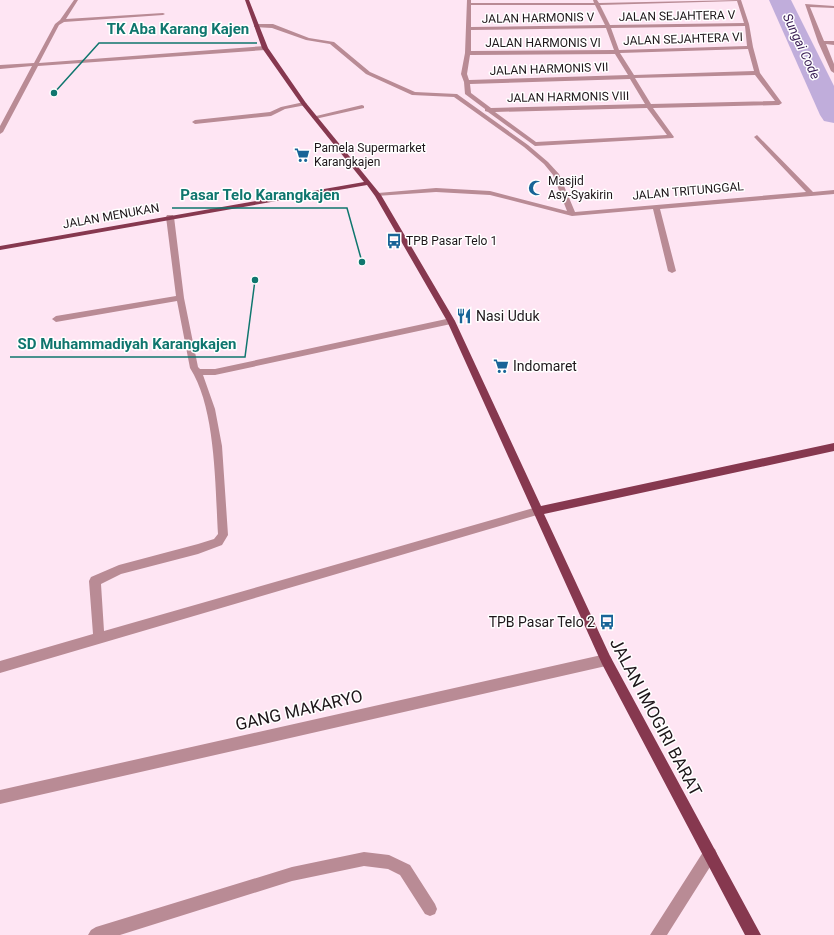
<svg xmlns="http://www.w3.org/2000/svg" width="834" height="935" font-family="Roboto,sans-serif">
  <rect width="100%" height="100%" fill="#fee5f3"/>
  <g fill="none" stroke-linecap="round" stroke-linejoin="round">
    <!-- river -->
    <path fill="#c0addb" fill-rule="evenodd" d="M769 0H791L834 86V123L824 121 820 115Z"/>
    <!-- minor -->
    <path fill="#b98b95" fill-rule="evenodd" d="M74 0H78L66 19 163 13 165 14 163 15 64 22 59 25 39 63 265 46 268 48 265 50 38 66 3 132 0 134V126L32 66 0 69V65L34 63 55 24 60 20Z
      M467 0H471V3H594L593 0H597L599 3 741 0 749 24 753 47 760 73 782 103 779 105 653 108 674 137 673 138 535 146 488 112 485 111V109L465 94 464 82 461 74 465 53ZM737 1 744 23 610 25 600 5ZM471 5H595L605 25 471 27ZM745 26 747 46 619 50 611 28ZM606 28 614 50 471 51V30ZM748 49 754 71 634 75 620 53ZM615 54 628 75 469 80 467 74 470 55ZM755 75 775 101 651 104 635 78ZM630 79 645 104 491 108 471 93 470 84ZM647 108 667 135 536 142 495 112Z
      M805 4 834 6V8L810 7 824 41H834V45L826 44 834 64V73L831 71 818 42Z
      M256 24H273L309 38 334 42 370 72 415 92 457 94 528 145 548 162 559 174 575 212 806 192 755 138 754 137 757 135 813 192 834 190V194L660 209 676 271 672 273 668 271 653 209 572 216 490 195 436 192 376 196 375 195 378 193 436 188 490 191 567 211 553 175 544 164 524 147 454 97 412 95 366 74 330 44 306 40 272 28 254 27V25Z
      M304 102 307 104 306 105 285 109 271 116 195 124 192 122 195 120 270 112 281 107Z
      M362 105 364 106V108L315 119 312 117Z
      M167 215H173L174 217 184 298 198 367 200 369H215L451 318 455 321 451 324 215 375H203L215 409 222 446 228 535 222 545 198 554 121 574 101 584 104 631 537 507 541 508 542 511 541 514 537 515 0 673V661L93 634 89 581 91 577 119 565 198 544 214 539 218 534C215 486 216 408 190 368L177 301 56 322 52 319 56 316 176 296 166 217Z
      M606 654 610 656 612 660 610 664 606 666 0 804V790Z
      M710 847 715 849 717 854 715 859 667 935H650L705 849Z
      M364 852 389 855 410 865 435 904 437 909 435 914 430 916 425 914 400 875 388 869 364 866 292 881 120 935H88L91 930 96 927 292 867Z"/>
    <!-- major -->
    <path fill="#86384f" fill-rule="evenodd" d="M245 0H249L268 48 306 103 381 195 455 321 541 506 834 443V451L544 514 610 656 761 935H745L602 664 447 321 375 196 367 185 0 250V246L364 182 302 105 262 48Z"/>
  </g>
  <!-- icons -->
  <defs>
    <g id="supermarket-bare" transform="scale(1.2)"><path d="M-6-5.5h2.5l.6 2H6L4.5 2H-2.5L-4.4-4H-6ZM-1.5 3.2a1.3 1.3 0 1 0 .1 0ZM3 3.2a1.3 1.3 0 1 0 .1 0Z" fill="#186497" stroke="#fff" stroke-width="2.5" paint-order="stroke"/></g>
    <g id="mosque-bare" transform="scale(1.2)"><path d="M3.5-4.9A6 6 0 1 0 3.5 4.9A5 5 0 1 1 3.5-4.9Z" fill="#186497" stroke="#fff" stroke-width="2.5" paint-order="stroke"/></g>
    <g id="bus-bare" transform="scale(1.2)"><path d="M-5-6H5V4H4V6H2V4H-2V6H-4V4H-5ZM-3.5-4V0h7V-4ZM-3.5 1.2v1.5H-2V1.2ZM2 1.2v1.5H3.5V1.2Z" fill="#186497" stroke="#fff" stroke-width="2.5" paint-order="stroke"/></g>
    <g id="restaurant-bare" transform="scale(1.2)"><path d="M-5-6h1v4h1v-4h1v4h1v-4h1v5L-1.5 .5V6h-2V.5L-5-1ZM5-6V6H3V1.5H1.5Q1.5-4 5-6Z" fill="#186497" stroke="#fff" stroke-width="2.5" paint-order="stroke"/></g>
  </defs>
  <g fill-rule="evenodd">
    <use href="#supermarket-bare" x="302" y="155"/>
    <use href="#mosque-bare" x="536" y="188"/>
    <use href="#bus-bare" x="394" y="241"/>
    <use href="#restaurant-bare" x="464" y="316"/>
    <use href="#supermarket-bare" x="501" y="366"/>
    <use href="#bus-bare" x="607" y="622"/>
  </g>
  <g text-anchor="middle" stroke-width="3" stroke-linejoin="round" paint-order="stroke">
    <!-- far-street labels -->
    <g font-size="12" fill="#1e161a" stroke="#fff">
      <text transform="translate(677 16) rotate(-1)" y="4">JALAN SEJAHTERA V</text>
      <text transform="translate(538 18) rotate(-1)" y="4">JALAN HARMONIS V</text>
      <text transform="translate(683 39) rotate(-2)" y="4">JALAN SEJAHTERA VI</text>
      <text x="543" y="47">JALAN HARMONIS VI</text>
      <text transform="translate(549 69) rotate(-2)" y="4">JALAN HARMONIS VII</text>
      <text transform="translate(568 97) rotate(-1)" y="4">JALAN HARMONIS VIII</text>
      <text transform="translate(688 191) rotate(-5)" y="4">JALAN TRITUNGGAL</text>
      <text transform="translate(111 216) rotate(-10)" y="4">JALAN MENUKAN</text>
    </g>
    <!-- far-poi labels -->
    <g font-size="12" fill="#1e161a" stroke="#fff" text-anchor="start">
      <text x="314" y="152">Pamela Supermarket<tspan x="314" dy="14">Karangkajen</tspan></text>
      <text x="548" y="185">Masjid<tspan x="548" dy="14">Asy-Syakirin</tspan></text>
      <text x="406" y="245">TPB Pasar Telo 1</text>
    </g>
    <!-- far-water labels -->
    <g font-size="13" font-style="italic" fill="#381c54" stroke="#fff">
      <text transform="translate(802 46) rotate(65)" y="5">Sungai Code</text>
    </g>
    <!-- poi labels -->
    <g font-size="14" fill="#1e161a" stroke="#fff" text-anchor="start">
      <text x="476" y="321">Nasi Uduk</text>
      <text x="513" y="371">Indomaret</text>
      <text x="595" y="627" text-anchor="end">TPB Pasar Telo 2</text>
    </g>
    <!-- near-street labels -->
    <g font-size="17" fill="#1e161a" stroke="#fff">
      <text transform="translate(299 710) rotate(-13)" y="6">GANG MAKARYO</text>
      <text transform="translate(656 717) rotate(62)" y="6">JALAN IMOGIRI BARAT</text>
    </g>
  </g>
  <!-- callouts -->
  <path fill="none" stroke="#0f766e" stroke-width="1.5" d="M54 93L99 43H257M362 262L347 208H172M255 280L245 357H10"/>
  <g fill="#0f766e" stroke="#fff" stroke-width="1.5">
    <circle cx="54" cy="93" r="4"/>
    <circle cx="362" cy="262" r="4"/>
    <circle cx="255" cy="280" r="4"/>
  </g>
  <g font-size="15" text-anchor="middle" font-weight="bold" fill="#0f766e" stroke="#fff" stroke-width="3" stroke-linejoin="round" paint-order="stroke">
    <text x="178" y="34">TK Aba Karang Kajen</text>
    <text x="260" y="200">Pasar Telo Karangkajen</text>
    <text x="127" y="349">SD Muhammadiyah Karangkajen</text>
  </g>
</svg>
